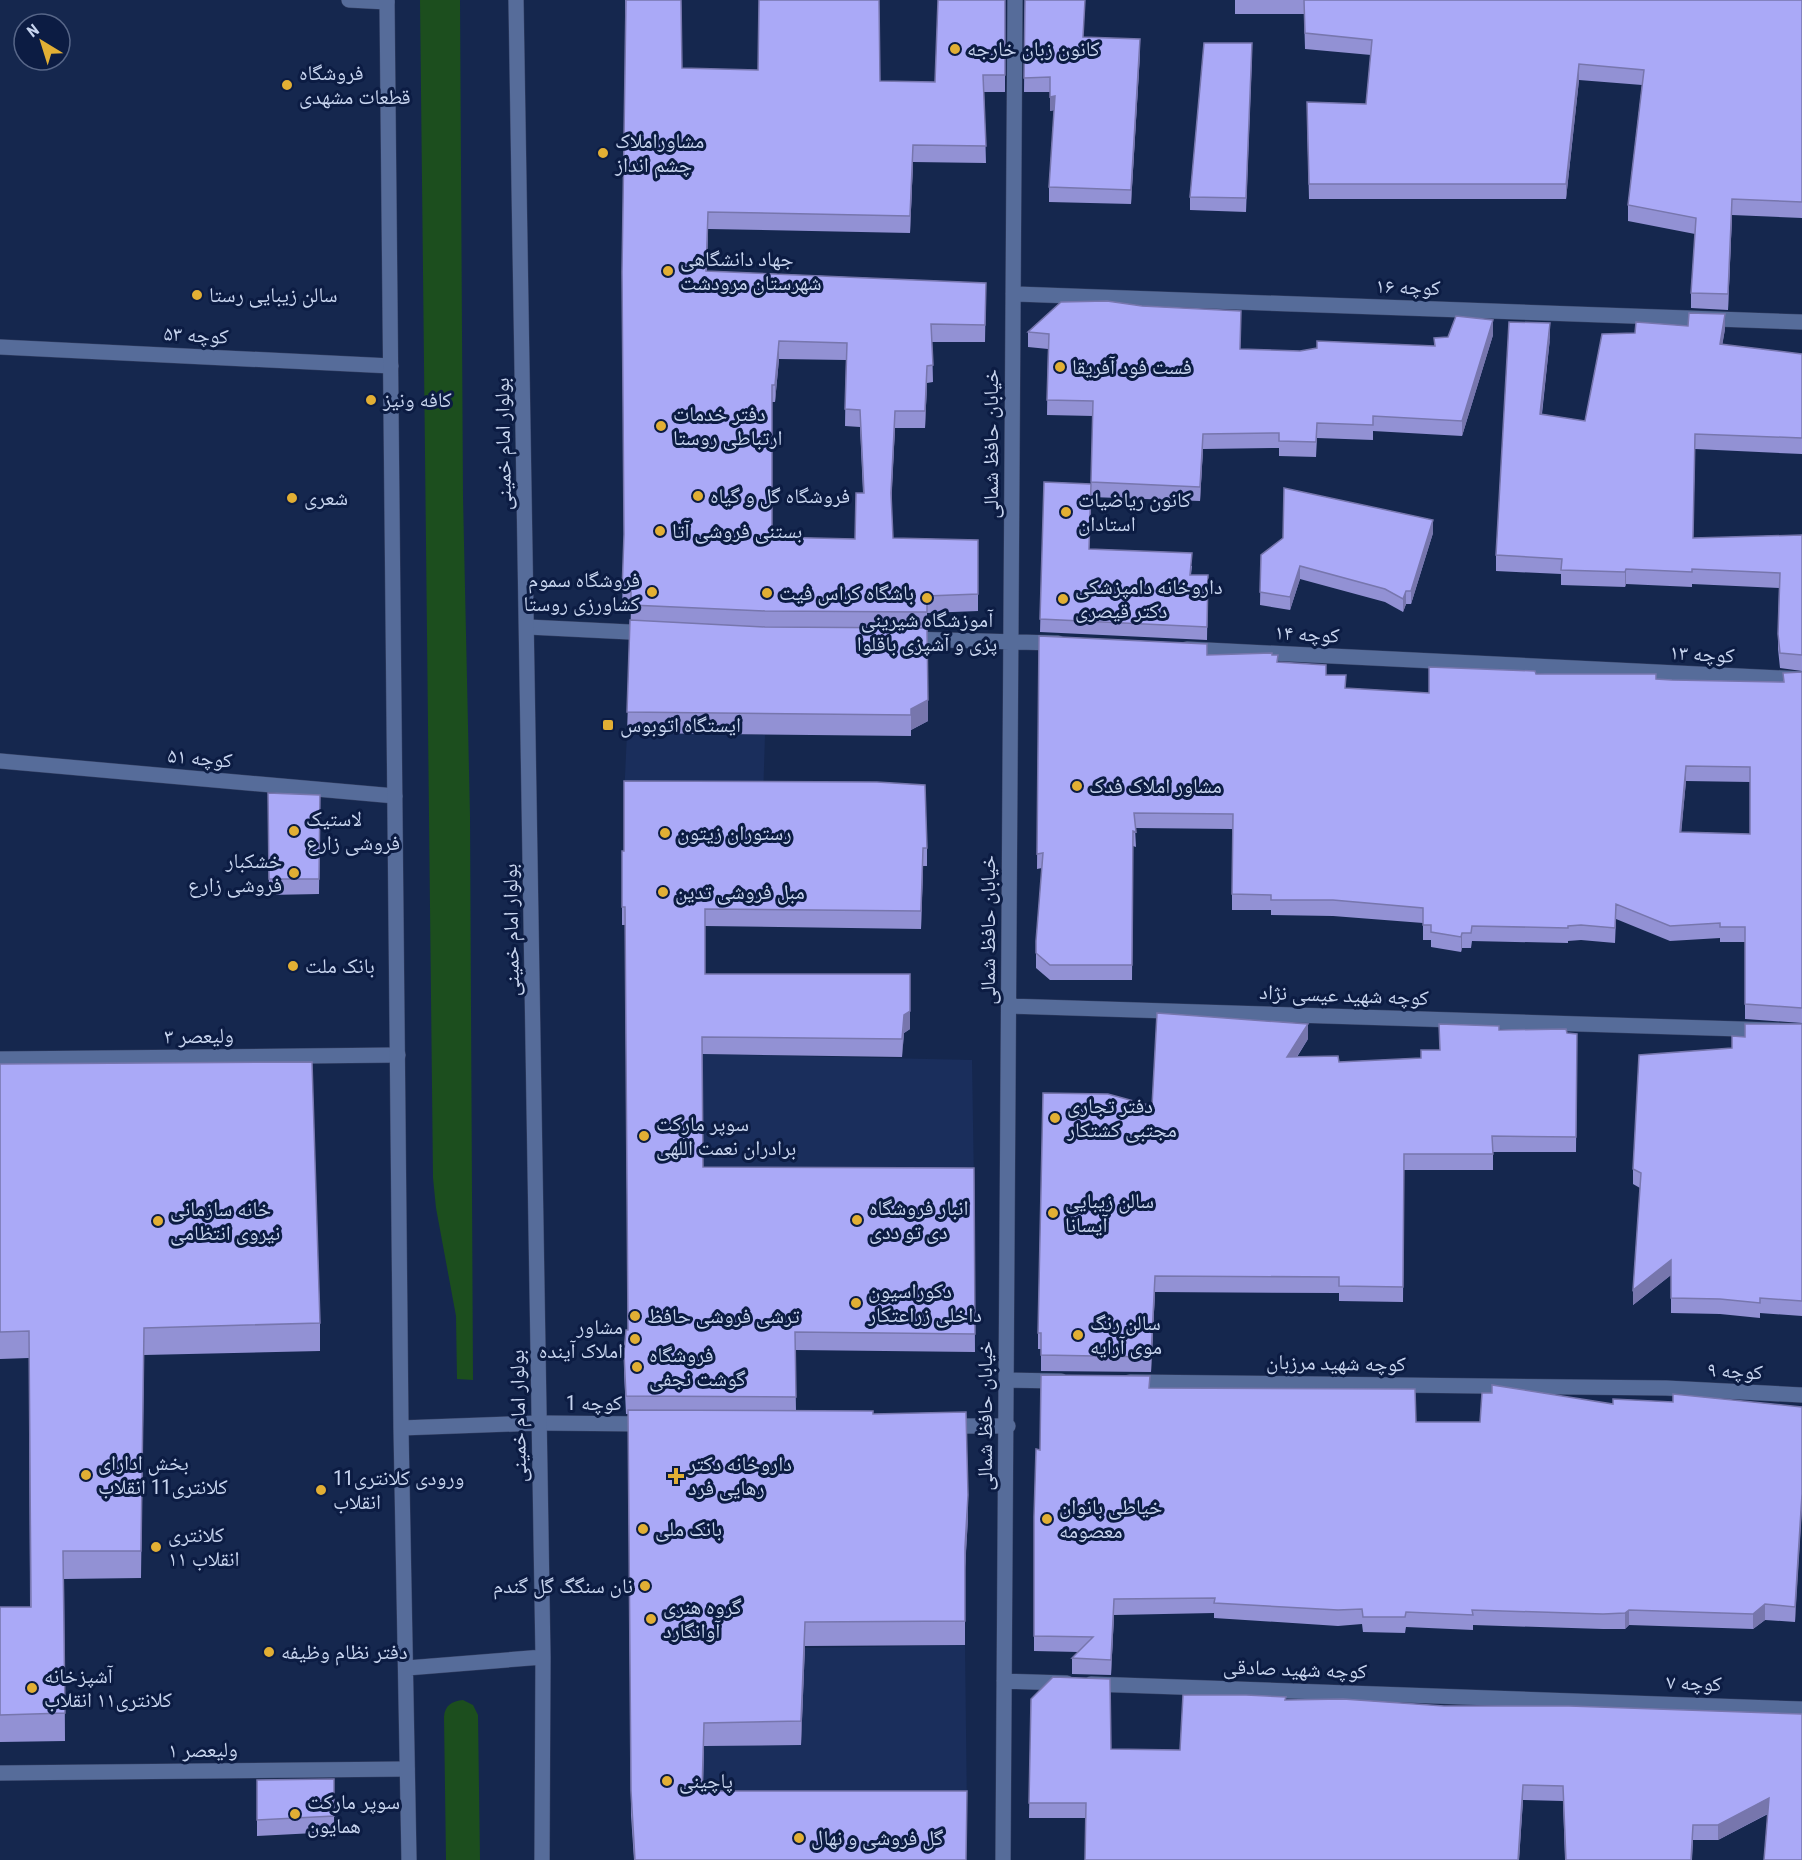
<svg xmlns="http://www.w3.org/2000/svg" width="1802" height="1860" font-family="'Roboto Condensed','Noto Naskh Arabic',sans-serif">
  <rect width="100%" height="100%" fill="#15274e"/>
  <!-- built -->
  <path fill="#1a2e5c" d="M627 733 765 735 763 799 624 798Z
    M702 1054 972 1060 974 1186 703 1182Z
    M965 1645 967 1814 702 1815 704 1746 801 1745 805 1648Z"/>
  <!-- green -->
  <path fill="#1c4e1e" d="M420 0H460L463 497 470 816 473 1380 457 1379 456 1316 436 1208 433 1178Z
    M463 1700 473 1705 478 1715 480 1860H446L444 1717C445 1705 452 1701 463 1700Z"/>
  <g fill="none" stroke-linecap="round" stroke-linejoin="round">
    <!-- street casing -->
    <g stroke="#354164" stroke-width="16">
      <path id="street" d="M349 0 387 2
        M1013 294 1802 322
        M0 347 391 366
        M528 627 650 633
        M908 639 1058 643
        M1187 649 1802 679
        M0 761 395 796
        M1009 1006 1802 1031
        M0 1059 398 1055
        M1006 1380 1061 1381
        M1130 1382 1666 1388 1802 1395
        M539 1423 647 1424
        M947 1426H1008
        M1004 1681 1067 1683
        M1091 1684 1802 1709
        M0 1773 407 1769
        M1003 1860 1015 0"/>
    </g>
    <!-- secondary casing -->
    <g stroke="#354164" stroke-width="16">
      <path id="secondary" d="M387 0 401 1428 409 1860
        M516 0 543 1657 542 1860
        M401 1428 539 1423
        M407 1668 543 1657"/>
    </g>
    <!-- street -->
    <use href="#street" stroke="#566c9a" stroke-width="15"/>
    <!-- secondary -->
    <use href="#secondary" stroke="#566c9a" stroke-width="15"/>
  </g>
  <!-- wall -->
  <path fill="#9291d4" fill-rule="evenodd" d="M625 0H681L682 68 880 81 935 82 1005 0V92H984L986 163 913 162 910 233 708 229 707 271 986 283 985 342H932L933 382 927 383 925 428H895L891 502 893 538 978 540V611L927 613 928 721 911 730V736L627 733 631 609H622L624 537ZM779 359 846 360 845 426 860 427 863 493 855 539 772 537V402H775Z
    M1025 0 1084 37 1140 54 1131 204 1049 202V187L1054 110 1050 111V92H1024Z
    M1235 0H1802V218L1732 215 1728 310 1691 308V293L1695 234 1628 221V205L1642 85 1579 80 1566 199H1309L1307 118 1366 104 1371 55 1305 49 1304 14H1235Z
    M1252 57 1246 212 1190 210V197Z
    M1725 329 1722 345 1802 354V454L1695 449 1693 538 1802 535V671L1780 668 1778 649 1779 588 1692 584V587L1626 584 1625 587 1561 585V574L1496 571V555L1550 338 1542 414 1585 421Z
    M1028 332 1240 349 1300 351 1434 346V338L1493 335 1462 436 1373 431V440L1317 438 1316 457 1279 456V448L1203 449 1200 501 1091 497 1089 549 1192 566 1191 575H1208L1207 640 1040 632 1044 482 1091 484 1093 416 1047 415 1048 349 1028 347Z
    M1433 533 1411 604H1406L1403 612 1385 602 1300 579 1290 610 1260 605 1261 555Z
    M1039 636 1207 655H1272L1278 662 1326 675 1346 688 1429 693 1536 674 1656 679 1672 680 1783 682V673L1802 672V1023L1745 1019V942H1720V938L1670 941 1616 919 1615 943 1581 940 1568 941V943L1472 941 1471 948H1462L1461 952 1431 947V940H1423V923L1333 916 1271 915V910H1232V829L1135 828 1136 847 1133 846 1132 980H1050L1036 968V941L1042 868 1037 869ZM1686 781 1750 782V834L1681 832Z
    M268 793 320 795 319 894 269 895Z
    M927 848V866H923L921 929 705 926V974L910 992V1029L904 1033 902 1057 702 1054 703 1167 974 1168 975 1352 795 1350 796 1411 873 1414 968 1518 965 1567V1645L805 1646 801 1745 704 1746 703 1791 966 1860H634L631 1815 628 1414H626L624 1371V1353L628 1330 625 925H622V868Z
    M1802 1024V1316L1760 1313V1318L1720 1314 1671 1313V1275L1633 1305 1640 1188 1633 1184V1169L1732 1048 1745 1037Z
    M1499 1030 1577 1034 1576 1152H1493V1170H1404L1403 1302 1339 1301V1293L1155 1292 1151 1372 1041 1371V1349H1038V1333L1152 1106 1308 1039 1297 1057 1339 1062 1421 1058 1440 1050Z
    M0 1064 320 1323V1351L144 1355 141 1578 64 1579 65 1741 0 1742V1607H30L29 1358 0 1359Z
    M1150 1388 1416 1422H1480L1613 1404 1673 1402 1802 1407 1795 1622 1765 1620 1753 1629 1629 1625 1625 1629H1603L1473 1625V1630L1406 1627 1405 1633 1363 1632 1362 1624 1338 1626 1214 1618V1613L1114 1615 1111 1675 1072 1674V1658L1078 1652 1034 1651V1517L1040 1450Z
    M1031 1699 1111 1749 1180 1750 1286 1700 1768 1814 1718 1840H1693L1692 1860H1565L1563 1801 1523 1800 1519 1860H1085L1086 1818H1029Z
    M334 1779V1832L257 1836V1780Z"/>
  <!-- shaded-wall -->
  <path fill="#7776ad" d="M1140 39V54L1131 204V190Z
    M1579 64V80L1566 199V184Z
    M1055 96V110L1050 111V97Z
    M913 145V162L910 233V216Z
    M1732 199V215L1728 310V294Z
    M1725 314V329L1720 359V344Z
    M1493 320V335L1462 436V421Z
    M1550 323V338L1540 429V414Z
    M779 341V359L775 402V385Z
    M927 366V383L925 428V411Z
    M895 411V428L891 511V493Z
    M1203 434V449L1200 501V487Z
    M1433 520V533L1411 604V591Z
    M1300 566V579L1290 610V597Z
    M1626 569V584L1625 587V572Z
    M1406 591V604L1403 612V599Z
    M928 700V721L911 730V736V709Z
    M1686 766V781L1680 847V832Z
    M923 848V866L921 929V911Z
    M1462 933V948L1461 952V937Z
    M910 974V1029L904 1033 902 1057 904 1015Z
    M1308 1024V1039L1287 1072V1057Z
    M1671 1260V1275L1633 1305V1290Z
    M1155 1276V1292L1151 1372V1357Z
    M1802 1494V1510L1795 1622V1607Z
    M968 1495V1518L965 1571V1547Z
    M1114 1599V1615L1111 1675V1660Z
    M1765 1604V1620L1753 1629V1614Z
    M1629 1610V1625L1625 1629V1613Z
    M805 1622V1646L801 1745V1721Z
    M1523 1785V1800L1519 1860H1518Z
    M1769 1798V1813L1718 1840V1825Z"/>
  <!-- building -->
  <path fill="#aaa9f7" stroke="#7776ad" stroke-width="1.5" fill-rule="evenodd" d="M626 0H681L682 68 758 70 759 0H879L880 81 935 82 938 0H1005V75H983L986 146 913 145 910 216 708 212 706 271 986 283 985 325 931 324 933 365 927 366 925 411H895L891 493 893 538 978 540V594L927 596V612L765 611 631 605V592H622L624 534 622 272ZM779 341 847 343 845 409 860 410 864 493H856L855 539 772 537V385H775Z
    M1025 0H1085L1083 37 1140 39 1131 190 1049 187 1055 96 1050 97V77L1024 78Z
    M1304 0H1802V202L1732 199 1728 294 1691 293 1696 218 1628 205 1644 70 1579 64 1566 184H1309L1307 102 1366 104 1372 40 1305 33Z
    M1204 43H1252L1246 198 1190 197Z
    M1107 301 1142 306 1241 311 1240 349 1300 351 1317 348V341L1435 346 1434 338 1448 337 1456 316 1493 320 1462 421 1373 416V425L1317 423 1316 442 1279 441V433L1203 434 1200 487 1091 482 1093 401 1047 400 1049 334 1028 332 1061 302Z
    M1689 313 1725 314 1720 344 1802 354V438L1695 434 1693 538 1802 535V655L1780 653 1778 634 1780 573 1692 569V572L1626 569 1625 572 1561 570 1562 559 1496 555 1509 322 1550 323 1540 414 1585 421 1602 334 1635 333 1636 322 1688 326Z
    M1044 482 1091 484 1089 549 1192 553 1190 575H1208L1207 627 1040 619Z
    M1284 488 1433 520 1411 591H1406L1403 599 1385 589 1300 566 1290 597 1260 592 1261 555 1283 538Z
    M630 620 765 627 927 628 928 700 911 709V715L627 712Z
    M1039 636 1207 644V655L1272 653V655H1278L1277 662 1326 665V675H1346L1345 688 1429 693V667L1535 671 1536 674H1656V679L1672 680 1784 682 1783 673 1802 672V1008L1745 1004V927H1720V923L1670 926 1616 904 1615 928 1581 925 1568 926V928L1472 926 1471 933H1462L1461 937 1431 932V925H1423V908L1333 900H1271V895L1232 894 1233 814 1134 813 1136 832 1133 831 1132 965H1050L1036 953V941L1043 853 1037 854ZM1686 766 1750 767V834L1680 832Z
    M624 781 877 782 925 785 927 848H923L921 911 705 909V974H910V1011L904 1015 902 1039 702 1037 703 1167 974 1168 975 1334 795 1332 796 1397 626 1396 624 1353 626 1330H628L625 907H622V851H624Z
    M268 793 320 795 319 879H269Z
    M1157 1013 1308 1024 1287 1057 1338 1056 1339 1062 1421 1058V1050H1440L1439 1024 1499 1026V1030L1566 1029 1567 1033 1577 1034 1576 1137 1492 1136 1493 1154H1404L1403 1287 1339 1286V1277L1155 1276 1151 1357 1041 1355V1333H1038L1043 1093 1108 1094 1152 1106Z
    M1745 1024H1802V1301L1760 1298V1303L1720 1299 1671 1298V1260L1633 1290 1641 1173 1633 1169 1639 1055 1732 1048V1036L1745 1037Z
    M312 1062 320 1323 144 1328 141 1551H63L65 1713 0 1715V1607H31L29 1331 0 1332V1064Z
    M1041 1375 1150 1376 1149 1388 1415 1389 1416 1422H1480L1482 1393H1492V1385L1613 1404V1399L1673 1402V1394L1802 1407V1494L1795 1607 1765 1604 1753 1614 1629 1610 1625 1613 1603 1614 1472 1610 1473 1615 1406 1612 1405 1617H1363L1362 1609 1338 1610 1214 1603 1215 1598 1114 1599 1111 1660 1072 1658 1093 1637 1034 1636V1517L1036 1449 1040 1450Z
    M628 1410 873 1411V1414L966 1412 968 1495 965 1547V1621L805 1622 801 1721 704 1723 702 1791H967L966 1860H635L631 1791Z
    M1053 1677 1110 1679 1111 1749 1180 1750 1183 1695H1246L1286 1697 1285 1700 1343 1699 1444 1706H1569L1802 1714V1860H1764L1769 1798 1718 1825H1693L1691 1860H1566L1563 1786 1523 1785 1518 1860H1085L1086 1803H1029L1031 1699Z
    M334 1779V1816L257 1820V1780Z"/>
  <!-- markers -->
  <g fill="#e2af34" stroke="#0c1c43" stroke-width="2">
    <circle cx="955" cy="49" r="6"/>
    <circle cx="287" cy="85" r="6"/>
    <circle cx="603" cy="153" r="6"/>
    <circle cx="668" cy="271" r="6"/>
    <circle cx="197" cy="295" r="6"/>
    <circle cx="1060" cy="367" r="6"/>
    <circle cx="371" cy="400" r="6"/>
    <circle cx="661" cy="426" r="6"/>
    <circle cx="698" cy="496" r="6"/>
    <circle cx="292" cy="498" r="6"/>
    <circle cx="1066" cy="512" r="6"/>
    <circle cx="660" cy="531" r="6"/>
    <circle cx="652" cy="592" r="6"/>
    <circle cx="767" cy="593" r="6"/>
    <circle cx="927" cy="598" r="6"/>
    <circle cx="1063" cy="599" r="6"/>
    <rect x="602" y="719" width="12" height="12" rx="3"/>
    <circle cx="1077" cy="786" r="6"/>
    <circle cx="294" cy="831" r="6"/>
    <circle cx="665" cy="833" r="6"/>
    <circle cx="294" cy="873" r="6"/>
    <circle cx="663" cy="892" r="6"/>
    <circle cx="293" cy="966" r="6"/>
    <circle cx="1055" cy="1118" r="6"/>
    <circle cx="644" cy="1136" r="6"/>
    <circle cx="1053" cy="1213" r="6"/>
    <circle cx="857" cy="1220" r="6"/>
    <circle cx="158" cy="1221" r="6"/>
    <circle cx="856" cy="1303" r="6"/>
    <circle cx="635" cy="1316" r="6"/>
    <circle cx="1078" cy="1335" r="6"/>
    <circle cx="635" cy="1339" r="6"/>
    <circle cx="637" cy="1367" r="6"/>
    <circle cx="86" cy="1475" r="6"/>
    <path d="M673 1467h6v6h6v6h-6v6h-6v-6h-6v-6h6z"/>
    <circle cx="321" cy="1490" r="6"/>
    <circle cx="1047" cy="1519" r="6"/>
    <circle cx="643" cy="1529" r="6"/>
    <circle cx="156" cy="1547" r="6"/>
    <circle cx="645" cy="1586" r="6"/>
    <circle cx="651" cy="1619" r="6"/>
    <circle cx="269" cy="1652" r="6"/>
    <circle cx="32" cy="1688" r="6"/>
    <circle cx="667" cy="1781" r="6"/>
    <circle cx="295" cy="1814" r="6"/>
    <circle cx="799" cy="1838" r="6"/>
  </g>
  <g text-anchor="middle" stroke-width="6" stroke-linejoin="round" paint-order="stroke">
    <!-- poi labels -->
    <g font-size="21" fill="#c8d5ef" stroke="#0c1c43" text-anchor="start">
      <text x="967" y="56">کانون زبان خارجه</text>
      <text x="299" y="80">فروشگاه<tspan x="299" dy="24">قطعات مشهدی</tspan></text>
      <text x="615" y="148">مشاوراملاک<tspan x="615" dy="24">چشم انداز</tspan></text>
      <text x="680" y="266">جهاد دانشگاهی<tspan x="680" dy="24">شهرستان مرودشت</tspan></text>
      <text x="209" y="302">سالن زیبایی رستا</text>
      <text x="1072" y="374">فست فود آفریقا</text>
      <text x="383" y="407">کافه ونیز</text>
      <text x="673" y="421">دفتر خدمات<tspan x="673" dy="24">ارتباطی روستا</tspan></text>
      <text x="710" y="503">فروشگاه گل و گیاه</text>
      <text x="304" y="505">شعری</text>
      <text x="1078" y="507">کانون ریاضیات<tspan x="1078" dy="24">استادان</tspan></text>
      <text x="672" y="538">بستنی فروشی آتا</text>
      <text x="640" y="587" text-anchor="end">فروشگاه سموم<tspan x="640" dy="24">کشاورزی روستا</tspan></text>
      <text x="1075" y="594">داروخانه دامپزشکی<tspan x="1075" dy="24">دکتر قیصری</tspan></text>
      <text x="779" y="600">باشگاه کراس فیت</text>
      <text x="927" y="627" text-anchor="middle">آموزشگاه شیرینی<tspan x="927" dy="24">پزی و آشپزی باقلوا</tspan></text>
      <text x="620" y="732">ایستگاه اتوبوس</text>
      <text x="1089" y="793">مشاور املاک فدک</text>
      <text x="306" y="826">لاستیک<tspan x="306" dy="24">فروشی زارع</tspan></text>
      <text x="677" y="840">رستوران زیتون</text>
      <text x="282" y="868" text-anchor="end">خشکبار<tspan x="282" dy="24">فروشی زارع</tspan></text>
      <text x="675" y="899">مبل فروشی تدین</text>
      <text x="305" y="973">بانک ملت</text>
      <text x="1067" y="1113">دفتر تجاری<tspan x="1067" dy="24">مجتبی کشتکار</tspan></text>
      <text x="656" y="1131">سوپر مارکت<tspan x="656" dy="24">برادران نعمت اللهی</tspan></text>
      <text x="1065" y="1208">سالن زیبایی<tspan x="1065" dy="24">آیسانا</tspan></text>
      <text x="869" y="1215">انبار فروشگاه<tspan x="869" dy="24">دی تو ددی</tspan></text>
      <text x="170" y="1216">خانه سازمانی<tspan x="170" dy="24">نیروی انتظامی</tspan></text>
      <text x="868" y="1298">دکوراسیون<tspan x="868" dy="24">داخلی زراعتکار</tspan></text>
      <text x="647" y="1323">ترشی فروشی حافظ</text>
      <text x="1090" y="1330">سالن رنگ<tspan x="1090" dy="24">موی آرایه</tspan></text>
      <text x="623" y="1334" text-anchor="end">مشاور<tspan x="623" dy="24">املاک آینده</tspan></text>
      <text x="649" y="1362">فروشگاه<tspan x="649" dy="24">گوشت نجفی</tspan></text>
      <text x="98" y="1470">بخش ادارای<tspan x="98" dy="24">کلانتری11 انقلاب</tspan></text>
      <text x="688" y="1471">داروخانه دکتر<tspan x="688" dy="24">رهایی فرد</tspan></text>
      <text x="333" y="1485">ورودی کلانتری11<tspan x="333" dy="24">انقلاب</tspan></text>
      <text x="1059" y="1514">خیاطی بانوان<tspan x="1059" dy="24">معصومه</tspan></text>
      <text x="655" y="1536">بانک ملی</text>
      <text x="168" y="1542">کلانتری<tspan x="168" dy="24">۱۱ انقلاب</tspan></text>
      <text x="633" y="1593" text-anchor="end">نان سنگگ گل گندم</text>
      <text x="663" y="1614">گروه هنری<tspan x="663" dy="24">آوانگارد</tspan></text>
      <text x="281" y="1659">دفتر نظام وظیفه</text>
      <text x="44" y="1683">آشپزخانه<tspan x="44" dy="24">کلانتری۱۱ انقلاب</tspan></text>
      <text x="679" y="1788">پاچینی</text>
      <text x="307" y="1809">سوپر مارکت<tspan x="307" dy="24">همایون</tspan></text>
      <text x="811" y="1845">گل فروشی و نهال</text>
    </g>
    <!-- street labels -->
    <g font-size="21" fill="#c8d5ef" stroke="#0c1c43">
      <text transform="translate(1408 287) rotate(2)" y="7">کوچه ۱۶</text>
      <text transform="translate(196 335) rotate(3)" y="7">کوچه ۵۳</text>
      <text transform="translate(503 444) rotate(-91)" y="7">بولوار امام خمینی</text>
      <text transform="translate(991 444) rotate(-90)" y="7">خیابان حافظ شمالی</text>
      <text transform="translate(1307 634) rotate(3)" y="7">کوچه ۱۴</text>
      <text transform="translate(1702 654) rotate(3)" y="7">کوچه ۱۳</text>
      <text transform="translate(200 758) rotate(5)" y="7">کوچه ۵۱</text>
      <text transform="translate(511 930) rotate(-91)" y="7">بولوار امام خمینی</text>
      <text transform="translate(988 930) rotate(-90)" y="7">خیابان حافظ شمالی</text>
      <text transform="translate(1344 995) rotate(2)" y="7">کوچه شهید عیسی نژاد</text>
      <text transform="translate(199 1036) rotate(-1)" y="7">ولیعصر ۳</text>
      <text transform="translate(1336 1363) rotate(1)" y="7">کوچه شهید مرزبان</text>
      <text transform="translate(1735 1371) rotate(3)" y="7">کوچه ۹</text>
      <text x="594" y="1410">کوچه 1</text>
      <text transform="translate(518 1416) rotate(-91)" y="7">بولوار امام خمینی</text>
      <text transform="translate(985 1416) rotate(-90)" y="7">خیابان حافظ شمالی</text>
      <text transform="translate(1295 1669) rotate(2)" y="7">کوچه شهید صادقی</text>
      <text transform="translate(1694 1683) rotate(2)" y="7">کوچه ۷</text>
      <text transform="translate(203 1750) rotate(-1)" y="7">ولیعصر ۱</text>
    </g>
  </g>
  <!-- north arrow -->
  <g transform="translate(42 42) rotate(322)"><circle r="28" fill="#0c1c43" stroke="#576688" stroke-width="1.5"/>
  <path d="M0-4.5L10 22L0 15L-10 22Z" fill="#e2af34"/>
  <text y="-9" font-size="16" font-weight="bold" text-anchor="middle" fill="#c8d5ef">N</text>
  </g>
</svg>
